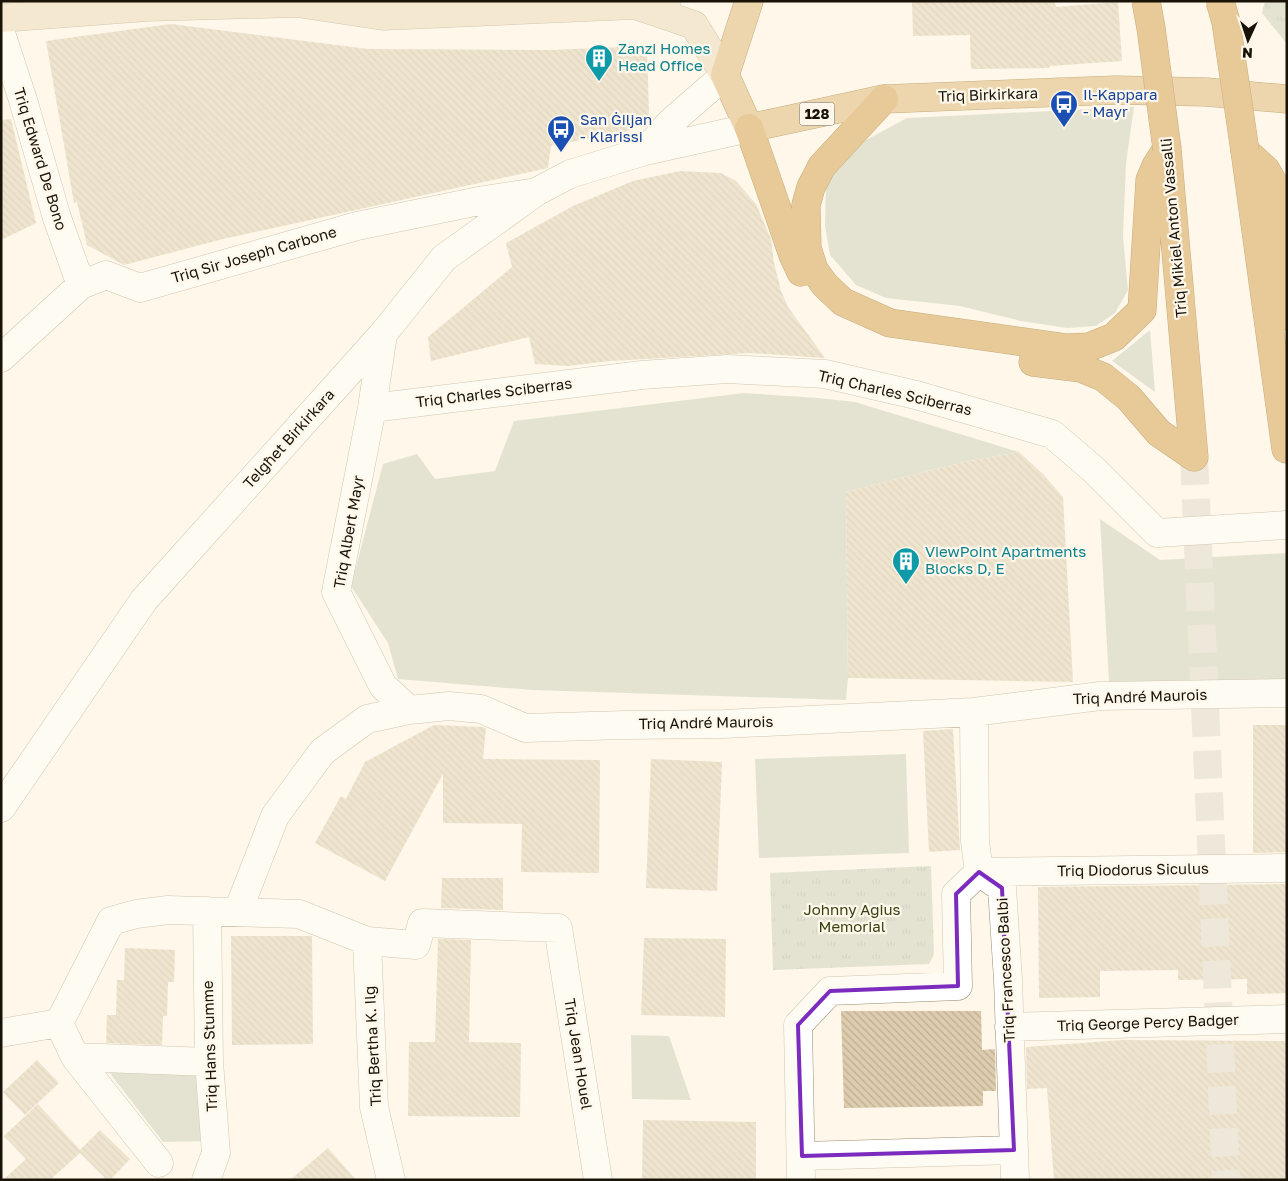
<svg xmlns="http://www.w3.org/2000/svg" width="1288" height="1181" font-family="'Golos Text',sans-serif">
  <defs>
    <pattern id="park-tufts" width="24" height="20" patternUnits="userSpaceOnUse" patternTransform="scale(1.25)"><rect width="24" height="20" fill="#c5cbb6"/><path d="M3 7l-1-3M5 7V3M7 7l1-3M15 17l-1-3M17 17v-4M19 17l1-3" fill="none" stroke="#a8ad9b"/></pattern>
    <pattern id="building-back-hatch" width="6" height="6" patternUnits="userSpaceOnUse" patternTransform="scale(1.25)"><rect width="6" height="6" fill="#ddccad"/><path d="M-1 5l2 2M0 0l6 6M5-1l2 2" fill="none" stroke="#bdae93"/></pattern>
  </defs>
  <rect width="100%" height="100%" fill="#fef7ea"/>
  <!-- green -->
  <path fill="#c5cbb6" d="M1134 107 1126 163 1123 236 1128 290 1115 313 1096 326 1067 328 1021 321 960 306 886 298 856 285 830 255 825 226 826 183 853 147 907 118Z
    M1150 330 1155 392 1112 361Z
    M744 393 818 398 855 402 1019 452 964 462 846 492 848 678 846 700 533 690 398 679 388 643 351 586 383 464 417 454 435 479 495 471 514 421Z
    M1100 519 1160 560 1287 553V679L1109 682Z
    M906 754 909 853 759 858 755 759Z
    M631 1035 669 1036 691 1100 632 1099Z
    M106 1068 198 1070 210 1141 163 1142Z"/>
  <!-- park -->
  <path fill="url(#park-tufts)" d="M1265 1H1287V44L1262 13Z
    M931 866 934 954 929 964 773 970 770 873Z"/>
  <!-- building -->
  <path fill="url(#building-back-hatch)" d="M912 1H1054L1056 7 1118 2 1122 61 1050 66 1049 68 971 69 970 35 913 36Z
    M171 24 368 49 550 50 647 46 649 115 633 130 551 146 548 168 223 239 124 265 87 245 77 202 74 203 46 41Z
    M11 119 36 223 1 240V120Z
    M680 171 721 173 736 181 756 204 771 239 774 263 781 291 788 307 825 358 750 353 610 361 568 366 535 364 529 337 431 361 428 337 512 267 506 243 573 206 633 181Z
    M1019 452 1043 474 1063 497 1073 682 848 678 846 492 964 462Z
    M434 725 482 727 486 728 483 759 600 760 599 873 521 872 522 824 443 823V774L385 881 315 843 341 796 346 799 365 762Z
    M1253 725H1287V852L1253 853Z
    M953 729 960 850 929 852 923 731Z
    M651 759 722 762 717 891 646 888Z
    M442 878H503V910L441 908Z
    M1287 884V993L1247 994V979L1178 980V970L1100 971V997L1039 998 1038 887Z
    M231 936H312L313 1044 232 1045Z
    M644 938 726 939 725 1017 641 1015Z
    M438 939 471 940 469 1042 521 1043 520 1117 408 1116 409 1042H435Z
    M125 948 175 950 174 982H168L167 1016H163L162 1045 106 1043 107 1015H116L117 980H124Z
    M841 1011H981L982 1050 995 1049 996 1091H983V1106L844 1108Z
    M1123 1040 1287 1041V1180H1054L1047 1088 1027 1089 1026 1047Z
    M37 1060 59 1083 25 1115 3 1092Z
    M38 1104 80 1150 100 1130 130 1159 110 1180H107L80 1153 50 1180H3L26 1159 4 1136Z
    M643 1120 756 1122V1180H642Z
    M328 1148 356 1180H290Z"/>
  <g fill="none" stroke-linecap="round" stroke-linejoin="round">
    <!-- trunk-tunnel -->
    <path stroke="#dcd5c8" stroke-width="28" stroke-dasharray="28 14" stroke-linecap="butt" d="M1194 457 1226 1180"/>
    <!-- minor casing -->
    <g stroke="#9b8b6d" stroke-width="29">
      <path id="minor" d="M1 33 23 100 57 218 81 285
        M645 151 671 122 725 75
        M383 334 372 408 336 592 383 686 409 710
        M1 358 81 285 106 275 140 288 357 226 484 200 530 193
        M372 408 642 375 727 369 825 374 916 395 1052 434 1093 469 1157 533 1287 525
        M974 712 975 841 979 872 1002 888 1008 980 1015 1180
        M1 808 144 600 383 334 444 258 536 192 570 174 645 151 749 128
        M238 911 275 816 322 752 367 719 409 710 449 706 481 709 525 728 625 725 724 724 974 712 1100 696 1287 693
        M367 941 374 1107 391 1180
        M59 1023 111 921 136 914 168 910 299 914 367 941 416 945 422 923 558 928 598 1180
        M59 1023 75 1057 209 1062
        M1009 1027 1287 1019
        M1 1033 59 1023
        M75 1057 159 1163
        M802 1156 1014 1150
        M206 1180 216 1153 209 1062 207 911
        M801 1180 798 1025 830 991 958 986 956 894 979 872 1287 868"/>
    </g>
    <!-- secondary casing -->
    <g stroke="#9b8b6d" stroke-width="29">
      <path id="secondary" d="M641 7 694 25 725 75
        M1 18 147 7 297 3 383 16 634 5 667 1"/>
    </g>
    <!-- primary casing -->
    <g stroke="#855402" stroke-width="29">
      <path id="primary" d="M749 1 725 75 749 128 884 99 1116 90 1206 92 1287 99"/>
    </g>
    <!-- trunk casing -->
    <g stroke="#855402" stroke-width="29">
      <path id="trunk" d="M884 99 822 166 811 187 806 205 807 248 814 270 825 285 843 302 890 323 1067 348 1089 347 1114 337 1142 310 1150 180 1156 166 1167 149
        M749 128 793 255 801 272
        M1167 149 1194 457
        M1245 151 1286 449
        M1245 151 1266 170 1276 188 1287 316
        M1033 362 1081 368 1103 377 1129 398 1159 433 1194 457"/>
    </g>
    <!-- minor -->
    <use href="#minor" stroke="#fff" stroke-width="28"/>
    <!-- secondary -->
    <use href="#secondary" stroke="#ecd6b2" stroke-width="28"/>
    <!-- primary -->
    <use href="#primary" stroke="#d9ad66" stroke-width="28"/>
    <!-- trunk -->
    <use href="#trunk" stroke="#cc9233" stroke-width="28"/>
    <!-- trunk-bridge casing -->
    <g stroke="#855402" stroke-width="29" stroke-linecap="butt">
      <path id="trunk-bridge" d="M1146 1 1151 28 1167 149
        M1220 1 1226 22 1245 151"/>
    </g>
    <!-- trunk-bridge -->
    <use href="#trunk-bridge" stroke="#cc9233" stroke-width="28"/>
  </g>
  <!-- marked area -->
  <path d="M0 0H1288V1181H0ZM979 872 1002 888 1014 1150 802 1156 798 1025 830 991 958 986 956 894Z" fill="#fef7ea" fill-opacity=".55" fill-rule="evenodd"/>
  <path fill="none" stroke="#7b2cbf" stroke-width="4" stroke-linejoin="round" d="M979 872 1002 888 1014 1150 802 1156 798 1025 830 991 958 986 956 894Z"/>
  <!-- icons -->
  <defs>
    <g id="building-pin" transform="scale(1.4375)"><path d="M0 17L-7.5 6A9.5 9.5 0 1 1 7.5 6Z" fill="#0f9aa8" stroke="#fef7ea"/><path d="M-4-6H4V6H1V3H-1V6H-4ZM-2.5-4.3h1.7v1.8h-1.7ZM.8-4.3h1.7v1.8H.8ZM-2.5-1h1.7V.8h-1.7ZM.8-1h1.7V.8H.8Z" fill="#fff"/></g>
    <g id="bus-pin" transform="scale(1.4375)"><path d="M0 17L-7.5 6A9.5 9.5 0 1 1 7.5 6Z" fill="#1a4fb4" stroke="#fef7ea"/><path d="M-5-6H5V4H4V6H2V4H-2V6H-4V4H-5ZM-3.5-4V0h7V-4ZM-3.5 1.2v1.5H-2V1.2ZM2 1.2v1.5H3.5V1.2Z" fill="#fff"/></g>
  </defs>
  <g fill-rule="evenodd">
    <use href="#building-pin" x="599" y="58"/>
    <use href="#bus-pin" x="1064" y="104"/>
    <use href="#bus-pin" x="561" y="129"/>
    <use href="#building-pin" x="906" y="561"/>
  </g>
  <g text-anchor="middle" stroke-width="4.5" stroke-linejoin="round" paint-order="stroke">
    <!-- shield labels -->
    <rect fill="#fef7ea" stroke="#5d574b" stroke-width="1" x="799.5" y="102.5" width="35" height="23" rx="4"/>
    <g font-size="14" font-weight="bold" fill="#181207">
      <text x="817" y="119">128</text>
    </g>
    <!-- culture labels -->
    <g font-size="15" fill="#0d838f" stroke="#fef7ea" text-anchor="start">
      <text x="618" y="54">Zanzi Homes<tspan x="618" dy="17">Head Office</tspan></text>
      <text x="925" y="557">ViewPoint Apartments<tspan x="925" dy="17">Blocks D, E</tspan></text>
    </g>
    <!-- street labels -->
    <g font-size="15" fill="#181207" stroke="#fef7ea">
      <text transform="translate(988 95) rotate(-2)" y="5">Triq Birkirkara</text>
      <text transform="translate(40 159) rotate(73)" y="5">Triq Edward De Bono</text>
      <text transform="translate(1174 228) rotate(-95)" y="5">Triq Mikiel Anton Vassalli</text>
      <text transform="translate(254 255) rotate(-16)" y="5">Triq Sir Joseph Carbone</text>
      <text transform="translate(494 393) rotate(-7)" y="5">Triq Charles Sciberras</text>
      <text transform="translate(895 393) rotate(13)" y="5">Triq Charles Sciberras</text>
      <text transform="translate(289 439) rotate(-48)" y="5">Telgħet Birkirkara</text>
      <text transform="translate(349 532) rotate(-80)" y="5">Triq Albert Mayr</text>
      <text transform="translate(1140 697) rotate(-2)" y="5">Triq André Maurois</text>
      <text transform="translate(706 723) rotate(-1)" y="5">Triq André Maurois</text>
      <text transform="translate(1133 870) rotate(-1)" y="5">Triq Diodorus Siculus</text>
      <text transform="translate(1006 970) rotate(-93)" y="5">Triq Francesco Balbi</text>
      <text transform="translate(1148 1023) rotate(-2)" y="5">Triq George Percy Badger</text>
      <text transform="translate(210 1046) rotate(-92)" y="5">Triq Hans Stumme</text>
      <text transform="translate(373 1046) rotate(-93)" y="5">Triq Bertha K. Ilg</text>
      <text transform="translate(578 1054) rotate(81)" y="5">Triq Jean Houel</text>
    </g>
    <!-- transit labels -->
    <g font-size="15" fill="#164399" stroke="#fef7ea" text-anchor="start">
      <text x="1083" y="100">Il-Kappara<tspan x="1083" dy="17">- Mayr</tspan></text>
      <text x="580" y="125">San Ġiljan<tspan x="580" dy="17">- Klarissi</tspan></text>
    </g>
    <!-- park labels -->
    <g font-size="15" fill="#394212" stroke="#fef7ea">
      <text x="852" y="915">Johnny Agius<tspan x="852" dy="17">Memorial</tspan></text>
    </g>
  </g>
  <!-- border -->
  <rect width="1288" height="1181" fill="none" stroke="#181207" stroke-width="5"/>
  <!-- north arrow -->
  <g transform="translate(1248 40) rotate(183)" stroke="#fef7ea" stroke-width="4" paint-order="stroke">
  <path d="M0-4L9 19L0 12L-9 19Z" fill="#181207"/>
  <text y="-8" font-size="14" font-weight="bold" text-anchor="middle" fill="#181207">N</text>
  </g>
</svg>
